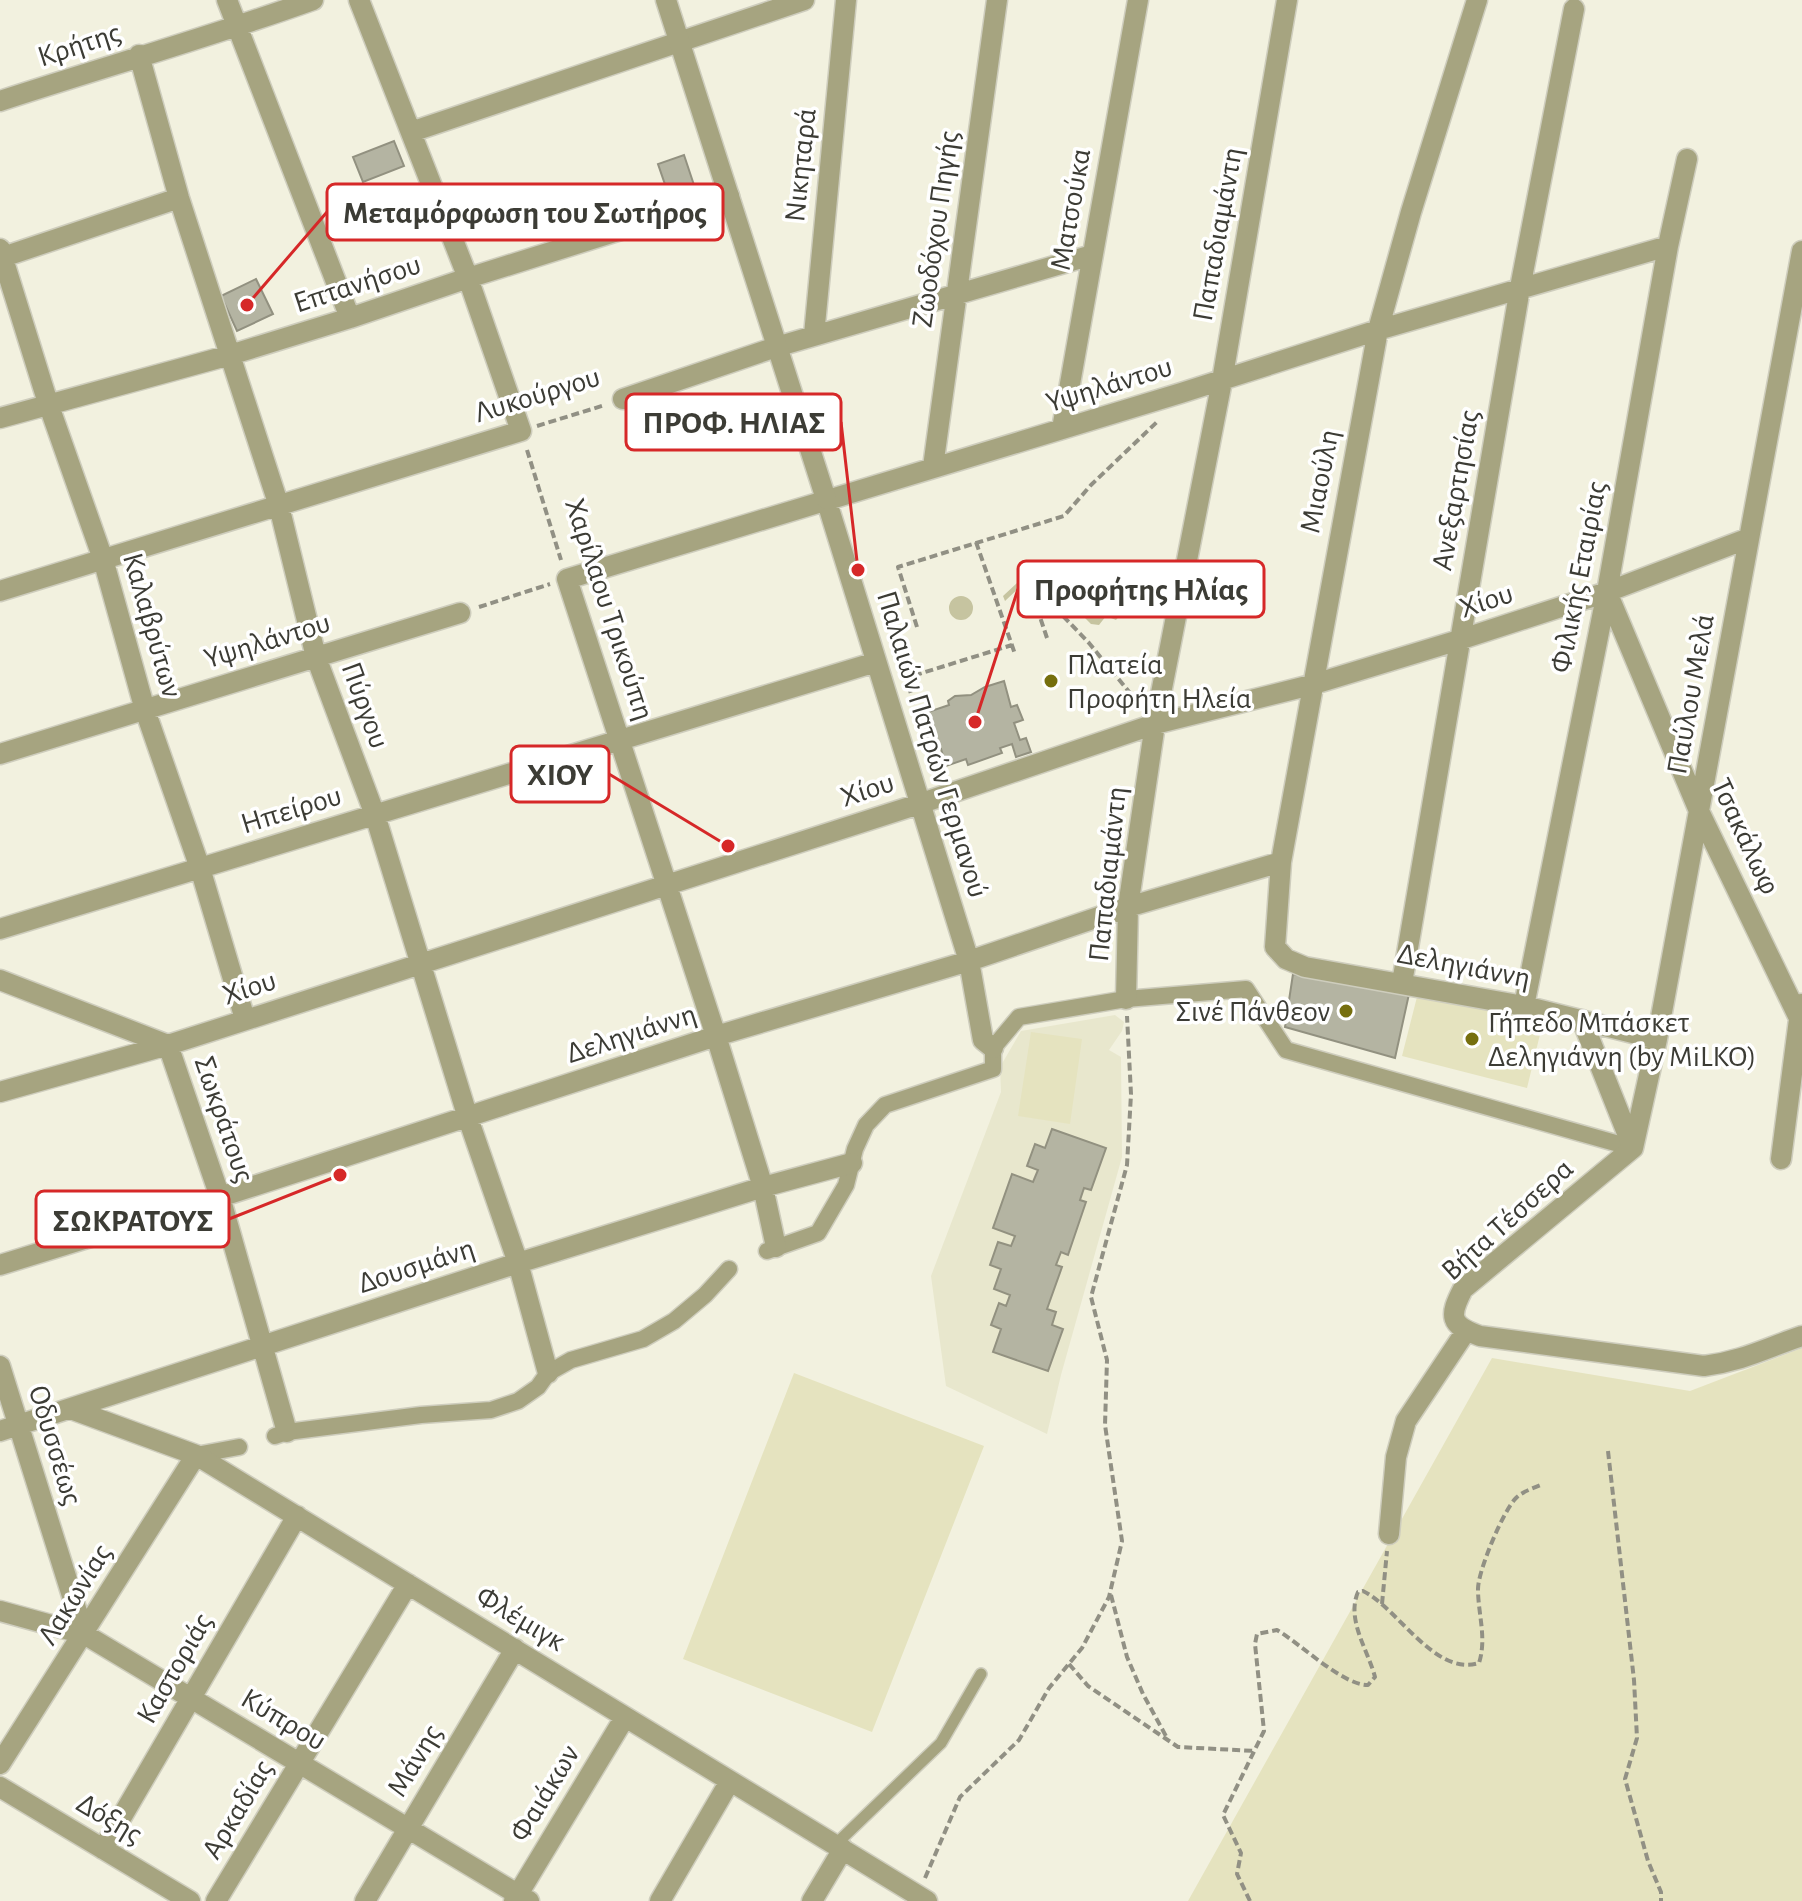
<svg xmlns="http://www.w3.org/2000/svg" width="1802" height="1901" font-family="'Alegreya Sans',sans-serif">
  <rect width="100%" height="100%" fill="#f2f1df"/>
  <!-- built -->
  <path fill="#e8e7cd" d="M1115 1015 1124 1022 1122 1031 1109 1050 1121 1057 1122 1157 1061 1375 1047 1434 946 1386 931 1276 1001 1092 1000 1067 1021 1031Z"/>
  <!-- green -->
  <path fill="#e5e3bf" d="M1418 993 1543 1022 1527 1088 1402 1056Z
    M1031 1032 1082 1039 1070 1124 1018 1116Z
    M1802 1348V1901H1188L1492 1358 1690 1391Z
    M794 1373 984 1446 872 1732 683 1659Z"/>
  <!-- water -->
  <path fill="#c6c4a0" d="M1029 562 1042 567 1045 576 1042 585 1031 591 1020 587 1005 601 1003 596 1017 583 1018 570Z
    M1103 585 1111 594 1120 592C1126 600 1123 613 1116 620L1106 616 1099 625 1091 624 1085 618 1093 588Z
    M949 608a12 12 0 1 1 24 0a12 12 0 1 1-24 0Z"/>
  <!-- building -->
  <path fill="#b4b4a2" stroke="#929180" stroke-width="2" d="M394 141 404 166 363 182 353 157Z
    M684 155 696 191 670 199 658 164Z
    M256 279 273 314 237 331 221 296Z
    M1004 681 1011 707 1017 705 1023 720 1014 723 1020 740 1026 738 1031 752 1016 757 1012 744 1000 748 1002 753 968 765 966 759 946 766 941 749 933 748 927 740V735L934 728 928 712 949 705 948 701 955 696 971 695 985 687Z
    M1293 974 1409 994 1395 1058 1285 1027Z
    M1052 1129 1106 1148 1091 1190 1084 1188 1080 1200 1086 1202 1068 1255 1061 1252 1056 1265 1062 1267 1047 1309 1056 1312 1052 1325 1063 1329 1048 1371 993 1352 1001 1329 991 1325 999 1303 1006 1306 1010 1295 994 1289 1001 1269 990 1265 998 1242 1011 1246 1015 1236 993 1228 1012 1174 1033 1182 1038 1170 1027 1166 1035 1144 1045 1148Z"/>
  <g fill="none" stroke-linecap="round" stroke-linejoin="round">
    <!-- service casing -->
    <g stroke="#cecdbd" stroke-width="14">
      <path id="service" d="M835 1845 941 1743 981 1674"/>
    </g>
    <!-- pedestrian casing -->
    <g stroke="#cecdbd" stroke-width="19">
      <path id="pedestrian" d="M767 1251 818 1233 846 1185 855 1149 866 1125 885 1105 993 1069V1048L1019 1017 1126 999 1246 989 1286 1050 1633 1148
        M275 1436 287 1432 421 1415 491 1410 518 1401 538 1387 548 1373 571 1360 643 1339 674 1321 705 1295 729 1269
        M196 1455 239 1447"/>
    </g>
    <!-- minor casing -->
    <g stroke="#cecdbd" stroke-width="23">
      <path id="minor" d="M227 0 350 318
        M1477 0 1411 212 1378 330 1281 862 1275 947 1286 959 1305 967 1524 1006 1657 1039
        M139 55 179 198 279 506 316 657 375 815 468 1118 518 1263 548 1373
        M0 101C104 67 210 37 313 0
        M411 132 804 0
        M0 249 48 403 103 559 145 710 200 868 245 1019
        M0 258 179 198
        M814 335 846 0
        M623 399 776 347 1092 255
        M0 418 230 355 350 318 468 278 729 196
        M1062 429 1138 0
        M933 467 997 0
        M826 499 969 961 983 1040 993 1048
        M0 591 521 431 468 278 359 0
        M1607 592 1699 811 1798 1016 1802 1017
        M0 754 460 613
        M0 929 876 662
        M0 980 168 1045
        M1402 983 1520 288 1574 9
        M1126 999 1128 907 1155 724 1222 381 1287 0
        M1524 1006 1607 592 1668 246 1687 159
        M1582 1020 1633 1148
        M168 1045 220 1197 287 1432
        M0 1092 168 1045 919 804 1155 724 1311 685 1459 640 1607 592 1749 538
        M1633 1148 1657 1039 1802 251
        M1633 1148 1463 1289C1449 1316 1449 1325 1480 1336L1704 1366C1743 1361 1766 1348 1802 1336
        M1781 1159 1801 1004
        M776 1247 763 1187 716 1036 567 579 1181 393 1378 330 1668 246
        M0 1265 220 1197 716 1036 969 961 1128 907 1281 862
        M0 1366 84 1634
        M71 1409 196 1455 927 1901
        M0 1431 518 1263 763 1187 852 1163
        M1389 1534 1396 1457 1406 1421 1466 1331
        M0 1611 84 1634 529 1901
        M0 1764 196 1455
        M0 1787 190 1901
        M103 1849 297 1516
        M216 1901 408 1584
        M365 1901 515 1649
        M514 1901 625 1717
        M660 1901 730 1781
        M812 1901 843 1849"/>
    </g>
    <!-- tertiary casing -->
    <g stroke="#cecdbd" stroke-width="23">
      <path id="tertiary" d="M666 0 826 499"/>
    </g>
    <!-- path -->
    <path stroke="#919084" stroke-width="4" stroke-dasharray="8 4" stroke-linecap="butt" d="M537 426 605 405
      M527 450 561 560
      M976 542 1015 654
      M479 607 550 584
      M917 627 898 567 1064 516 1091 485 1158 421
      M1047 638 1033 596 1042 594 1089 643 1139 704
      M1089 667 1106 666
      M936 773 906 678 1012 645
      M1608 1451 1634 1680 1637 1738 1625 1779 1648 1861 1661 1892V1901
      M1111 1595 1127 1657 1143 1694 1167 1738
      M1382 1604 1387 1551
      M1069 1664 1088 1686 1178 1747 1256 1751
      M925 1878 960 1797 1019 1740 1049 1688 1082 1648 1109 1597 1122 1541 1105 1425 1107 1360 1091 1297 1127 1165 1131 1094 1127 1016
      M1250 1901 1237 1874 1241 1853 1223 1815 1264 1731 1255 1644 1257 1634 1277 1630C1301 1644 1342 1685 1368 1685L1375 1677C1368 1650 1346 1620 1358 1592L1363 1591C1398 1608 1435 1677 1479 1663 1487 1638 1478 1614 1478 1589 1478 1571 1503 1511 1516 1498 1523 1491 1534 1488 1543 1484"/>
    <!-- service -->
    <use href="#service" stroke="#a6a480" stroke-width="11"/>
    <!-- pedestrian -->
    <use href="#pedestrian" stroke="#a6a480" stroke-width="16"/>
    <!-- minor -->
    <use href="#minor" stroke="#a6a480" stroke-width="20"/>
    <!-- tertiary -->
    <use href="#tertiary" stroke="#a6a480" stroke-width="20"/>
  </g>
  <!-- markers -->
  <g fill="#766f0e" stroke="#fff" stroke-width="3">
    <circle cx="1051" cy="681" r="8"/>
    <circle cx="1346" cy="1011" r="8"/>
    <circle cx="1472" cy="1039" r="8"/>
  </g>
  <g text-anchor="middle" stroke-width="7" stroke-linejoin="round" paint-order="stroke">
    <!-- street labels -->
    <g font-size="30" fill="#3c3c35" stroke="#fff">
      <text transform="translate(79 44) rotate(-18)" y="10">Κρήτης</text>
      <text transform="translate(800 165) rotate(-84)" y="10">Νικηταρά</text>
      <text transform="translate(1070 209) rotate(-80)" y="10">Ματσούκα</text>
      <text transform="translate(935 229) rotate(-82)" y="10">Ζωοδόχου Πηγής</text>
      <text transform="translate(1217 234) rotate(-80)" y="10">Παπαδιαμάντη</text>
      <text transform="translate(357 283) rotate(-18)" y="10">Επτανήσου</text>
      <text transform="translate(1109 384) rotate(-17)" y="10">Υψηλάντου</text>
      <text transform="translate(537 394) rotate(-17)" y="10">Λυκούργου</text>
      <text transform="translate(1319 481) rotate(-79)" y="10">Μιαούλη</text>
      <text transform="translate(1455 490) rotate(-80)" y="10">Ανεξαρτησίας</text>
      <text transform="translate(1578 577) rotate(-79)" y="10">Φιλικής Εταιρίας</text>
      <text transform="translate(1486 600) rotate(-18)" y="10">Χίου</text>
      <text transform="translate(610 609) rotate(72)" y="10">Χαρίλαου Τρικούπη</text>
      <text transform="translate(153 625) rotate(74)" y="10">Καλαβρύτων</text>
      <text transform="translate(267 640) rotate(-17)" y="10">Υψηλάντου</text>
      <text transform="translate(1690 694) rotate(-80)" y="10">Παύλου Μελά</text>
      <text transform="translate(366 705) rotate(70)" y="10">Πύργου</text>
      <text transform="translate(933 744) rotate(73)" y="10">Παλαιών Πατρών Γερμανού</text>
      <text transform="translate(867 789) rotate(-18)" y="10">Χίου</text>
      <text transform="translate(291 809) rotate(-17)" y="10">Ηπείρου</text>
      <text transform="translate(1746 836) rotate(65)" y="10">Τσακάλωφ</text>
      <text transform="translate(1107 874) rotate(-84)" y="10">Παπαδιαμάντη</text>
      <text transform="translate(1464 965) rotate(11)" y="10">Δεληγιάννη</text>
      <text transform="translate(249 987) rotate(-18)" y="10">Χίου</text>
      <text transform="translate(631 1033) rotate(-18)" y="10">Δεληγιάννη</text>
      <text transform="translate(225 1119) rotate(71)" y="10">Σωκράτους</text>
      <text transform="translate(1507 1219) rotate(-42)" y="10">Βήτα Τέσσερα</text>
      <text transform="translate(416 1265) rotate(-18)" y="10">Δουσμάνη</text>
      <text transform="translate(56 1445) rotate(73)" y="10">Οδυσσέως</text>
      <text transform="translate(74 1594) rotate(-58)" y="10">Λακωνίας</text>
      <text transform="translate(521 1618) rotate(31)" y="10">Φλέμιγκ</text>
      <text transform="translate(174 1668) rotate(-60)" y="10">Καστοριάς</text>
      <text transform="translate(284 1719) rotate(31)" y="10">Κύπρου</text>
      <text transform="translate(414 1760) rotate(-59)" y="10">Μάνης</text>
      <text transform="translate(544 1793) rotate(-59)" y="10">Φαιάκων</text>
      <text transform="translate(237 1809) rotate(-59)" y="10">Αρκαδίας</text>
      <text transform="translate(110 1818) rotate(31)" y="10">Δόξης</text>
    </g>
    <!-- poi labels -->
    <g font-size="30" fill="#3c3c35" stroke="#fff" text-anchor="start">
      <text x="1067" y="674">Πλατεία<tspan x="1067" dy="34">Προφήτη Ηλεία</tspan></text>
      <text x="1330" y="1021" text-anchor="end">Σινέ Πάνθεον</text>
      <text x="1488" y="1032">Γήπεδο Μπάσκετ<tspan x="1488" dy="34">Δεληγιάννη (by MiLKO)</tspan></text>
    </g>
  </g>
  <!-- callouts -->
  <path fill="none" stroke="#d62828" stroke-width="3" d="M247 305L327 212M858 570L841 422M975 722L1018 589M728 846L609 774M340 1175L229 1219"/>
  <g fill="#d62828" stroke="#fff" stroke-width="3">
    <circle cx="247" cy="305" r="8"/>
    <circle cx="858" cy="570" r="8"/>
    <circle cx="975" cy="722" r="8"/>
    <circle cx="728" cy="846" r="8"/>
    <circle cx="340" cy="1175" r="8"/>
  </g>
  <g fill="#fff" stroke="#d62828" stroke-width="3">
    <rect x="327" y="184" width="396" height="56" rx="8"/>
    <rect x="626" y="394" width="215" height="56" rx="8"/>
    <rect x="1018" y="561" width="246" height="56" rx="8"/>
    <rect x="511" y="746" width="98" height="56" rx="8"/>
    <rect x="36" y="1191" width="193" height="56" rx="8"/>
  </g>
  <g font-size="32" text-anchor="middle" font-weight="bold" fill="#3c3c35">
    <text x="525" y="223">Μεταμόρφωση του Σωτήρος</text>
    <text x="734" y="433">ΠΡΟΦ. ΗΛΙΑΣ</text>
    <text x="1141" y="600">Προφήτης Ηλίας</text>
    <text x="560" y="785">ΧΙΟΥ</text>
    <text x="133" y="1231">ΣΩΚΡΑΤΟΥΣ</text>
  </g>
</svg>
